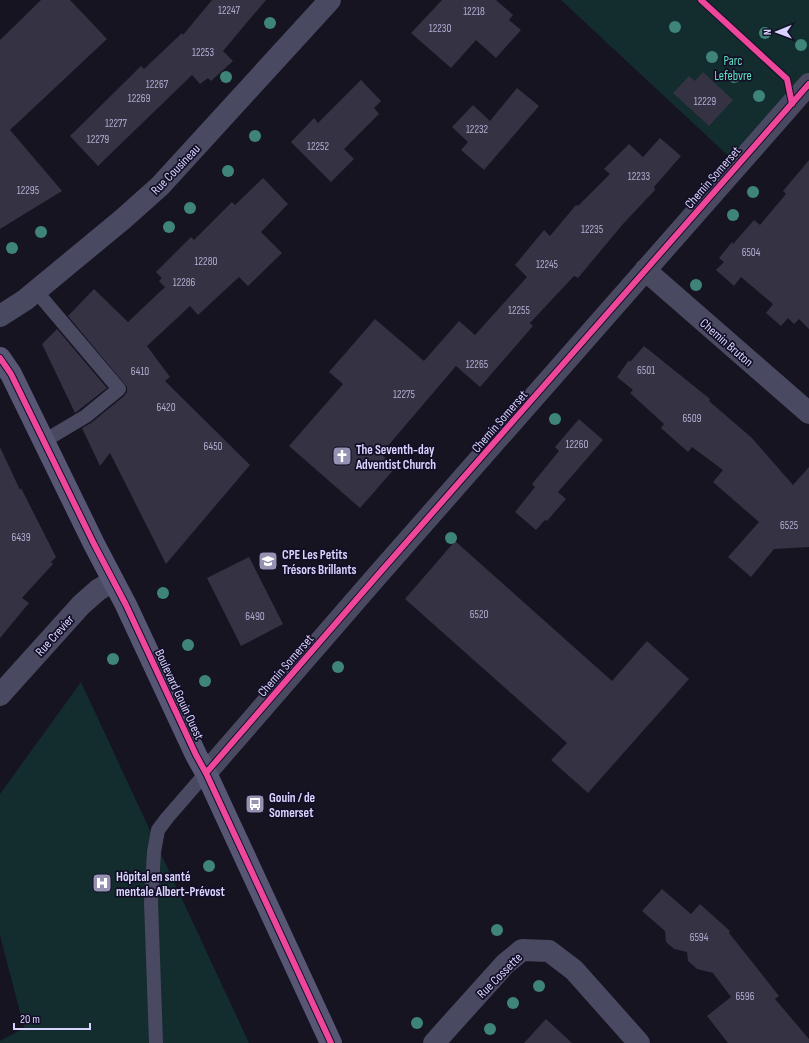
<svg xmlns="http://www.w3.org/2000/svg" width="809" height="1043" font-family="'Sofia Sans Condensed',sans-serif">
  <rect width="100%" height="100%" fill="#161421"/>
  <!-- green -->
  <path fill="#132c2d" d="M561 0H809V84L738 165Z
    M81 682 249 1043H0V1041L24 1028 0 935V794Z"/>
  <!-- building -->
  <path fill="#343243" d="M41 0H70L107 39 10 130 62 191 0 229V40Z
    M212 0H266L223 51 233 61 211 81 208 78 200 84 192 75 98 166 70 136 141 66 144 69 182 33 183 35Z
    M442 0H496L513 15 509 20 521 30 496 58 476 40 451 68 411 33Z
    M703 72 733 100 709 126 673 93 689 76 695 81Z
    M361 80 381 101 374 108 379 114 344 149 354 159 331 182 291 142 314 118 318 123Z
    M517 88 539 106 484 170 461 150 468 142 452 127 473 105 490 121Z
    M660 138 681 156 654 187 655 190 623 224 578 278 574 276 530 323 533 326 480 387 456 366 381 454 396 467 360 508 289 446 343 384 329 372 375 319 424 361 459 321 475 335 527 277 515 265 544 230 550 236 576 205 578 206 610 174 604 169 629 144 643 157Z
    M809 160V329L799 319 794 324 788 318 781 326 766 313 773 304 741 277 734 286 716 270 724 262 719 258 732 242 733 244 754 220 760 225 786 194 783 191Z
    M263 178 288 204 261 232 282 253 248 286 239 277 198 315 190 306 147 346 170 377 165 381 250 465 166 564 110 453 100 466 82 428 91 423 124 396 127 392V387L68 316 94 289 128 322 165 287 159 281 162 278 156 272 191 237 194 240 232 202 235 205Z
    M57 329 107 388 75 413 42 344Z
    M644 346 710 399 709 401 752 438 793 485 809 467V547L774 549 751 577 728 557 759 522 713 482 723 470 692 447 688 452 661 428 664 424 630 393 633 390 617 377 629 360 630 362Z
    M579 419 603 440 558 492 566 499 547 521 545 520 536 530 515 512 535 487 532 484 559 451 555 447Z
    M0 447 20 490 21 488 56 557 51 562 53 564 22 598 29 603 0 638Z
    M455 541 612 681 647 641 689 679 588 793 551 760 567 743 405 599Z
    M249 557 283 624 241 646 207 578Z
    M662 889 691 914 700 904 730 931 729 933 779 996 775 999 809 1039V1043H728L707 1016 731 997 713 973 697 969 688 961 687 952 674 949 666 942 665 931 642 911Z
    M546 1019 572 1043H524Z"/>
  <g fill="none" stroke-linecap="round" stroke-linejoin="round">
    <!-- lane -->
    <path stroke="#4a4962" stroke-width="14" d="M36 291 119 389 86 416 44 441
      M156 1043 151 902 154 852 158 830 167 818 206 773"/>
    <!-- street -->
    <path stroke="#4a4962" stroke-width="22" d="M645 270 809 413
      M0 316 25 300 123 219 160 186 330 0
      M0 695 81 605 98 590 113 581
      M206 773 376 577 809 84
      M434 1043 505 964 522 950 549 951 574 970 639 1043"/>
    <!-- secondary -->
    <path stroke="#575674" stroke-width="22" d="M0 358 11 374 94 544 126 605 196 755 206 773 331 1043"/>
    <!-- cycleway casing -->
    <g stroke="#130f26" stroke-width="8">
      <path id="cycleway" d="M701 0 787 79 792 104
        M0 358 11 374 94 544 126 605 196 755 206 773 331 1043
        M206 773 376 577 809 84"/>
    </g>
    <!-- cycleway -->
    <use href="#cycleway" stroke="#ed469a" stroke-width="6"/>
  </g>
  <!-- trees -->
  <g fill="#3e8478">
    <circle cx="270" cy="23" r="6"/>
    <circle cx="675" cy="27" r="6"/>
    <circle cx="765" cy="33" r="6"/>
    <circle cx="801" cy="45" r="6"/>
    <circle cx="712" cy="57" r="6"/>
    <circle cx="226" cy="77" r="6"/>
    <circle cx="734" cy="77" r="6"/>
    <circle cx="759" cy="96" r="6"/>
    <circle cx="255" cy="136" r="6"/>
    <circle cx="228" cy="171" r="6"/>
    <circle cx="753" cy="192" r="6"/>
    <circle cx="190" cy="208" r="6"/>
    <circle cx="733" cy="215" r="6"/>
    <circle cx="169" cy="227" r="6"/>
    <circle cx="41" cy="232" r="6"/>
    <circle cx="12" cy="248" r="6"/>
    <circle cx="696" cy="285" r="6"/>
    <circle cx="555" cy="419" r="6"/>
    <circle cx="451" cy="538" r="6"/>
    <circle cx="163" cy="593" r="6"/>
    <circle cx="188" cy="645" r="6"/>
    <circle cx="113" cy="659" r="6"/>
    <circle cx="338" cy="667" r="6"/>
    <circle cx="205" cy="681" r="6"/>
    <circle cx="209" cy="866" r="6"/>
    <circle cx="497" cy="930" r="6"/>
    <circle cx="539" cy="986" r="6"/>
    <circle cx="513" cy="1003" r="6"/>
    <circle cx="417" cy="1023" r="6"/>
    <circle cx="490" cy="1029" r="6"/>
  </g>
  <!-- icons -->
  <defs>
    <g id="church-square" transform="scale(1)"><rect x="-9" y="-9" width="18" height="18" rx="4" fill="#9591b1" stroke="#130f26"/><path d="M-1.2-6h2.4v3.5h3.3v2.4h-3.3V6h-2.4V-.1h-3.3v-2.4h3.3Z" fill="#fff"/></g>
    <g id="school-square" transform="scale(1)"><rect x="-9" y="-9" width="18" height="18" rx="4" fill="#9591b1" stroke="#130f26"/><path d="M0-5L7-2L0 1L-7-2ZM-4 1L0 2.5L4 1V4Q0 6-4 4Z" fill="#fff"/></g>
    <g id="bus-square" transform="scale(1)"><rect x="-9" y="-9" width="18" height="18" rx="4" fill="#9591b1" stroke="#130f26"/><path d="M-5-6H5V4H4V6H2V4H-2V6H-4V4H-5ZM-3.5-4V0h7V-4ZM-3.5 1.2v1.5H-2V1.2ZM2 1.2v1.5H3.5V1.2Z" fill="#fff"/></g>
    <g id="hospital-square" transform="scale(1)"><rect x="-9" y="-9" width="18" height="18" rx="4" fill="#9591b1" stroke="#130f26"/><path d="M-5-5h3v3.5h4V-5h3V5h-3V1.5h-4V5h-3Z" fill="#fff"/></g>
  </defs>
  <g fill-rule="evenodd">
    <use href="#church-square" x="342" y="456"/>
    <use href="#school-square" x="268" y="561"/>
    <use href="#bus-square" x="255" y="804"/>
    <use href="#hospital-square" x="102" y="883"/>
  </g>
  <g text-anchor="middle" stroke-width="3.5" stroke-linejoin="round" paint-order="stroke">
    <!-- number labels -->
    <g font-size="11" fill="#b0acd0">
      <text x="229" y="14">12247</text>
      <text x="474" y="15">12218</text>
      <text x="440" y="32">12230</text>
      <text x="203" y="56">12253</text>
      <text x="157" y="88">12267</text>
      <text x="139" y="102">12269</text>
      <text x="705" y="105">12229</text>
      <text x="116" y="127">12277</text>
      <text x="477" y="133">12232</text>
      <text x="98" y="143">12279</text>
      <text x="318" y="150">12252</text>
      <text x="639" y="180">12233</text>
      <text x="28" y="194">12295</text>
      <text x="592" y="233">12235</text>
      <text x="751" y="256">6504</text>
      <text x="206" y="265">12280</text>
      <text x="547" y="268">12245</text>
      <text x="184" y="286">12286</text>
      <text x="519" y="314">12255</text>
      <text x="477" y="368">12265</text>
      <text x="646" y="374">6501</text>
      <text x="140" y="375">6410</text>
      <text x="404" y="398">12275</text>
      <text x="166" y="411">6420</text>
      <text x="692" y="422">6509</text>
      <text x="577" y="448">12260</text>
      <text x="213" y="450">6450</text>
      <text x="789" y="529">6525</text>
      <text x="21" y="541">6439</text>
      <text x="479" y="618">6520</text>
      <text x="255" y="620">6490</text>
      <text x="699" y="941">6594</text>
      <text x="745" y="1000">6596</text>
    </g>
    <!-- park labels -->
    <g font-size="13" fill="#5fe0c0" stroke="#130f26">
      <text x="733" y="65">Parc<tspan x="733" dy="15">Lefebvre</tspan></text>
    </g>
    <!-- street labels -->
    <g font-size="13" fill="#d9d4ff" stroke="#130f26">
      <text transform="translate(175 169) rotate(-46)" y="5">Rue Cousineau</text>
      <text transform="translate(712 177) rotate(-49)" y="5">Chemin Somerset</text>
      <text transform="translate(727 342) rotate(41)" y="5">Chemin Bruton</text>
      <text transform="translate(499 421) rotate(-49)" y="5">Chemin Somerset</text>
      <text transform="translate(54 635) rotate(-48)" y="5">Rue Crevier</text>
      <text transform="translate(285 665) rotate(-49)" y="5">Chemin Somerset</text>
      <text transform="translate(180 694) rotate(65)" y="5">Boulevard Gouin Ouest</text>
      <text transform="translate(499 975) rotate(-45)" y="5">Rue Cossette</text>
    </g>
    <!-- poi labels -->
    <g font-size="13" font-weight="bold" fill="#d9d4ff" stroke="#130f26" text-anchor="start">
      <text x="356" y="454">The Seventh-day<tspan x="356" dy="15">Adventist Church</tspan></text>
      <text x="282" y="559">CPE Les Petits<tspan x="282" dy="15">Trésors Brillants</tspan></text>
      <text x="269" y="802">Gouin / de<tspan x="269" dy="15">Somerset</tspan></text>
      <text x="116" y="881">Hôpital en santé<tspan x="116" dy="15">mentale Albert-Prévost</tspan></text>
    </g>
  </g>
  <!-- north arrow -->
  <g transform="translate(777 32) rotate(269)" stroke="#130f26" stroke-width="3" paint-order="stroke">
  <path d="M0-3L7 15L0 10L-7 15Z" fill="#d9d4ff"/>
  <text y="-6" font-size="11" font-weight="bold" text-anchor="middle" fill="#d9d4ff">N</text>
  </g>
  <!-- scale -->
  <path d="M14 1023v6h76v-6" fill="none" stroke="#d9d4ff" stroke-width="2"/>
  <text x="20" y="1023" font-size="12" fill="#d9d4ff" stroke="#130f26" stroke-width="3" paint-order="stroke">20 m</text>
</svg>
